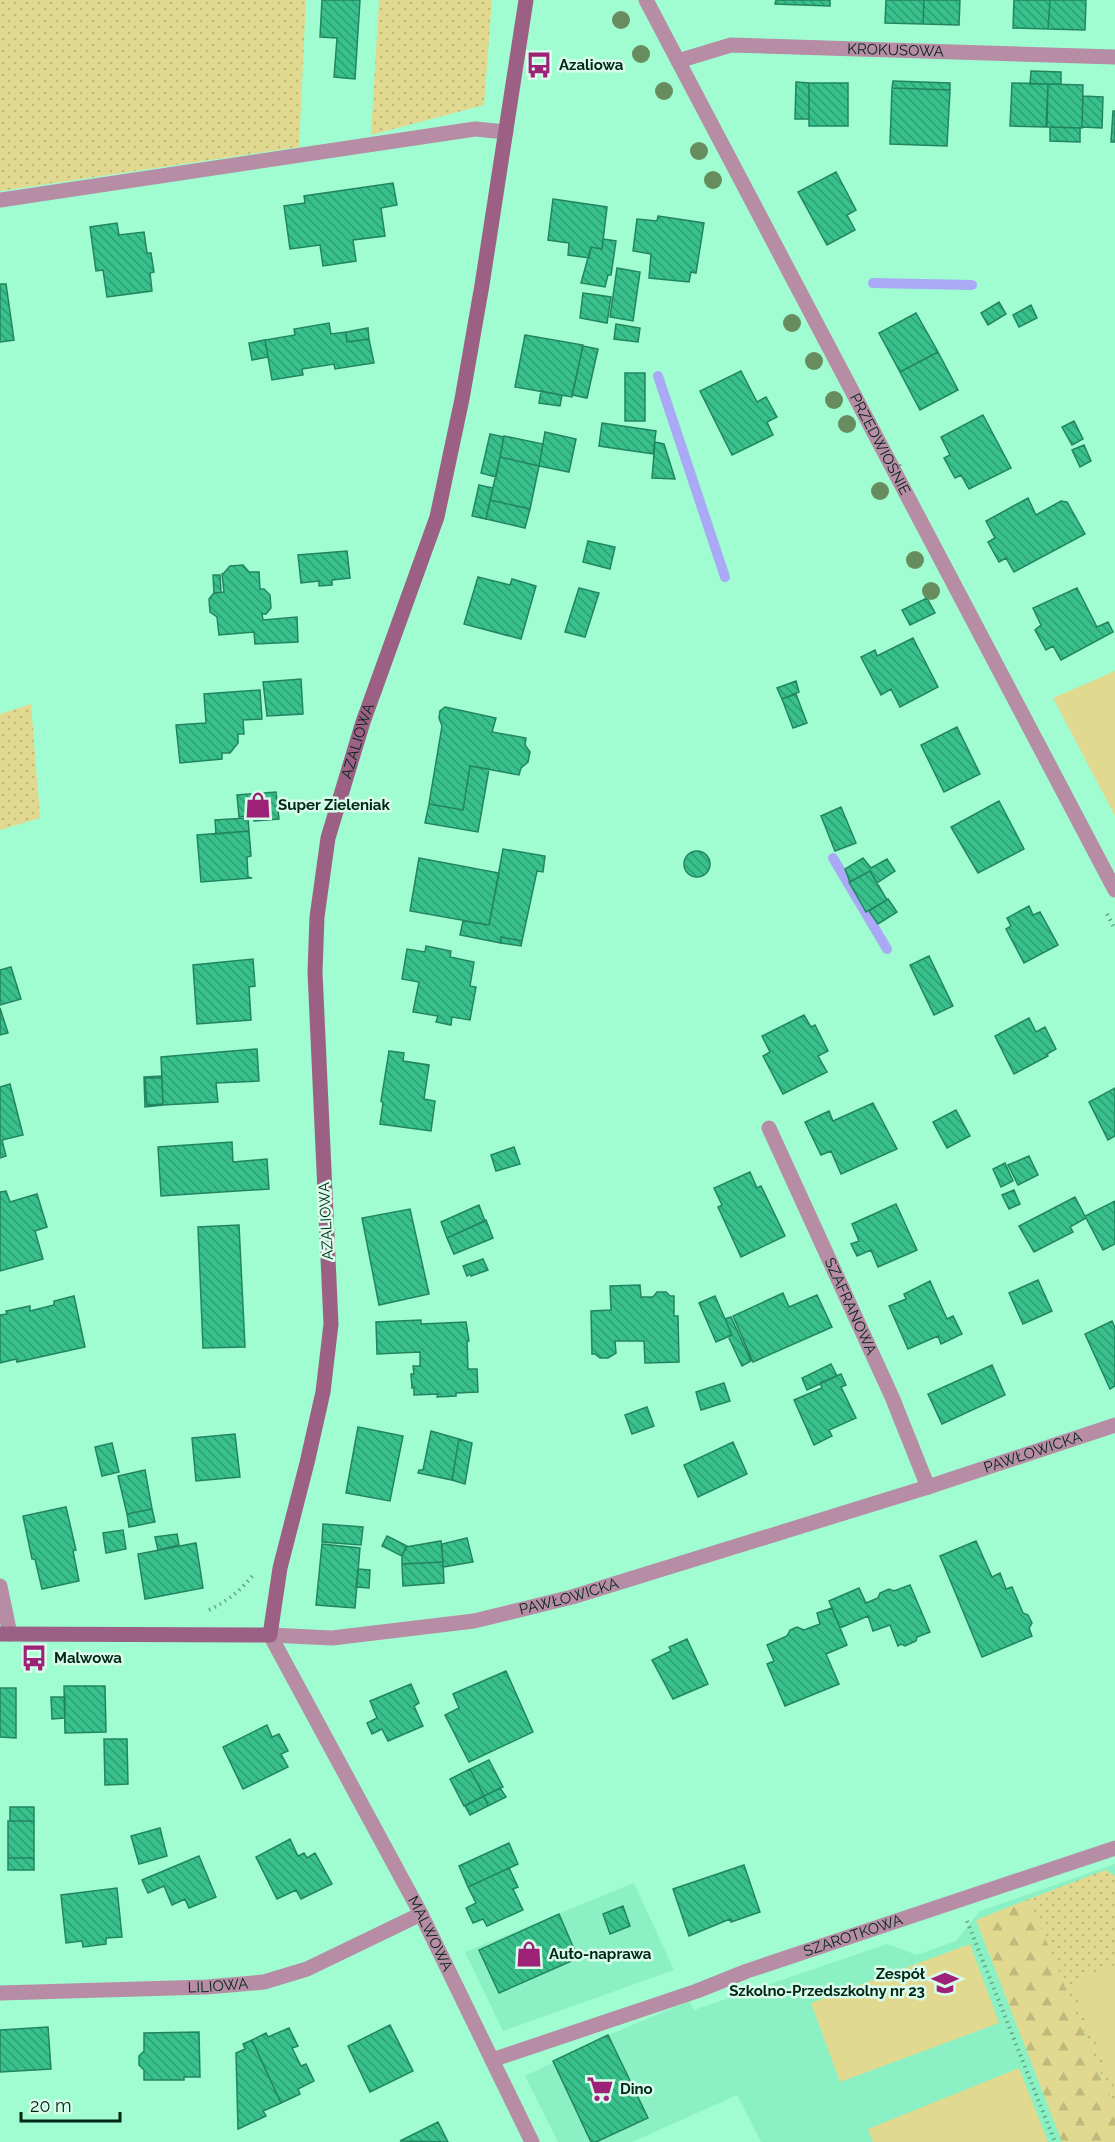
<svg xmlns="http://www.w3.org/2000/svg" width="1115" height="2142" font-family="Raleway,sans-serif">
  <defs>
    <pattern id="grass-dots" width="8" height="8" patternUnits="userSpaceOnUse" patternTransform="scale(1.5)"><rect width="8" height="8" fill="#e1d990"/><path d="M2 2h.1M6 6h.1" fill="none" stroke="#bfba7b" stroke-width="1.8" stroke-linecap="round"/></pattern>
    <pattern id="forest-firs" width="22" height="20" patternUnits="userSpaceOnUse" patternTransform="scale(1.5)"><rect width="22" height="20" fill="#e1d990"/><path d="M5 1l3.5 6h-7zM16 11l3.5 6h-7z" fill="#bfba7b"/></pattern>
    <pattern id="building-back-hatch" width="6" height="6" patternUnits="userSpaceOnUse" patternTransform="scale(1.5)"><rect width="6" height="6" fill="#39c18d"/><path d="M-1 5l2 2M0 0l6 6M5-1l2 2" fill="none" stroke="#2e9d72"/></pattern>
  </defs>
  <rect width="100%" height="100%" fill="#a0fcd1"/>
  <!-- built -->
  <path fill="#8bf0c3" d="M1115 1864V2142H761L737 2095 632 2142H558L525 2076 609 2035 689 2001 694 2010 887 1944 917 1955 956 1941 980 1911Z
    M634 1883 674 1970 503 2031 465 1952Z"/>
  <!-- grass -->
  <path fill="url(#grass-dots)" d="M0 0H306L299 147 0 191Z
    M379 0H492L484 105 371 135Z
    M31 704 40 818 0 830V714Z
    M1105 1870 1115 1876V2108L1029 1899Z"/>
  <!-- forest -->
  <path fill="url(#forest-firs)" d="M1029 1899 1115 2108V2142H1062L976 1920Z"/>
  <!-- park -->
  <path fill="#e1d990" d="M1115 671V816L1053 698Z
    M970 1944 999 2023 840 2082 811 2003Z
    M1115 1965V2088L1071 1984Z
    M1019 2068 1048 2142H873L868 2129Z"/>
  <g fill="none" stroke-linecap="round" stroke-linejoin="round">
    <!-- stream -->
    <path stroke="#a9a9f6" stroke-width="10" d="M873 283 972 285
      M658 376 725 577
      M833 858 887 949"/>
  </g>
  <!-- building -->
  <path fill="url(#building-back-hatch)" stroke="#228560" stroke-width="1.5" d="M322 0H360L355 79 334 77 337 38 320 37Z
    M776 0H830V6L775 4Z
    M886 0H924L923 24 885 23Z
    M924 0H960L959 25 923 24Z
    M1014 0H1050L1048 29 1013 28Z
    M1050 0H1086L1085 30 1048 29Z
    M1031 71 1061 72V84H1030Z
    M893 81 950 83V90L892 88Z
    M796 82 809 83V119H795Z
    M809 83H848V126H809Z
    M1012 83 1048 84 1046 127 1010 126Z
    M1048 84 1083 85 1082 128 1047 127Z
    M892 88 950 90 947 146 890 144Z
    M1083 96 1103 97 1102 128 1082 127Z
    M1113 111H1115V142H1111Z
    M1050 127 1080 128V142L1050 141Z
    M836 172 856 210 847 215 855 230 827 245 798 192Z
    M393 183 397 205 381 208 385 236 353 240 356 261 323 266 320 245 290 249 284 206 305 203 304 196Z
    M553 199 607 207 602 249 591 247 589 258 568 255 569 243 548 240Z
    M658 216 704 223 696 273 691 272 689 282 649 278 651 254 633 251 637 219 657 221Z
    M117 223 119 235 144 232 147 253H151L154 272 150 273 152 291 107 297 103 270 96 271 90 227Z
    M603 239 616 241 611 275H608L605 287 581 283 591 247 602 249Z
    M617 268 640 272 633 321 610 317Z
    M0 284H6L14 340 0 342Z
    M583 293 611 297 607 323 580 318Z
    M999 302 1006 314 988 325 981 313Z
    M1031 305 1037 318 1019 327 1013 315Z
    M916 313 938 352 900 372 879 333Z
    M329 323 331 334 346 332 347 342 369 339 374 363 335 369 334 364 302 369 303 375 272 380 265 340 295 335 294 329Z
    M616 324 640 328 638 342 614 339Z
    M368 328 369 339 347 342 346 332Z
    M525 335 583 345 572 397 515 387Z
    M265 340 268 357 252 360 249 343Z
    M583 346 598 349 587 398 572 395Z
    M938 352 958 390 920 410 900 372Z
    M741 371 757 402 766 397 777 417 767 422 773 435 732 455 700 391Z
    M625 373H645V421H625Z
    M541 391 562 395 560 406 539 403Z
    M983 415 1011 468 969 489 961 475 955 478 944 458 950 455 941 437Z
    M1074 421 1083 439 1072 445 1062 427Z
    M602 423 656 431 653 454 599 446Z
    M545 432 576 439 569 472 539 466Z
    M490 434 504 437 496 477 481 473Z
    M504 436 543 444 539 466 500 457Z
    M655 442 664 444 675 479 652 478Z
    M1084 445 1091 461 1080 467 1072 450Z
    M500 457 539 466 530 509 490 500Z
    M479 485 493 488 486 519 472 516Z
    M1028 498 1036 515 1061 501 1067 502 1085 534 1014 572 1006 558 999 562 988 542 995 538 986 521Z
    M490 500 530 509 525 528 486 519Z
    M588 541 615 547 610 569 583 562Z
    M347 551 350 578 332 580V585L319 586V581L301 583 298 555Z
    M243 565 249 572H259L260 589H264L270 595 271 608 266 614H262L263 620 297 617 298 642 255 644 254 632 219 635 217 617 210 612 209 599 214 593 224 592 222 574 224 573 230 566Z
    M213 575H220L221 593H214Z
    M478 577 510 585 512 579 536 586 521 639 464 624Z
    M579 588 599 593 585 637 565 632Z
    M1077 588 1097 627 1108 622 1113 632 1061 660 1053 646 1046 650 1035 630 1041 625 1033 608Z
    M927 598 935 613 910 625 902 610Z
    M913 638 938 687 900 707 891 689 881 695 861 657 875 650 877 656Z
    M301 679 303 714 267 716 263 682Z
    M796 681 799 692 782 699 777 688Z
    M260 690 262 719 243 720 244 734H238V743L230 753H222V759L180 763 176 725 206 723 204 694Z
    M796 694 807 723 793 728 782 699Z
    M445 707 496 718 492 732 526 738 525 745 530 752 528 762 521 768 519 775 470 766 463 810 429 804 442 726 439 718 440 711Z
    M957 727 980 774 944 792 921 745Z
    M470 766 489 769 478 832 425 823 429 804 463 810Z
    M276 792 279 819 254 821 253 815 239 817 237 795Z
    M999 801 1024 849 978 873 951 827Z
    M841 807 856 843 835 851 821 816Z
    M248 818 249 831 216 834 215 820Z
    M249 831 251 856 247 857 248 877 252 878 201 882 197 835Z
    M503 849 545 856 543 872 537 871 522 941 501 937V943L460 935 463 921 489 925Z
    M684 864a13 13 0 1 1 26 0a13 13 0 1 1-26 0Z
    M419 858 499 873 489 925 410 911Z
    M863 858 871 868 887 859 895 871 877 883 870 871 850 882 845 869Z
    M870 871 887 900 866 912 849 882Z
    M888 899 897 912 878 924 869 911Z
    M1029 906 1033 915 1040 912 1058 945 1024 963 1006 929 1011 926 1007 918Z
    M501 937 522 941 521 946 501 943Z
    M426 946 451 951 450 957 474 962 470 986 476 987 470 1020 452 1017 451 1025 436 1022 438 1016 413 1012 419 982 402 979 407 949 425 952Z
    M929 956 953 1006 934 1015 910 965Z
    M253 959 255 986 249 987 251 1020 197 1024 193 965Z
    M11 967 21 999 0 1005V970Z
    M0 1008 8 1033 0 1035Z
    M804 1015 811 1027 815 1025 828 1051 818 1056 827 1072 783 1094 763 1056 770 1052 762 1036Z
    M1029 1018 1036 1032 1045 1027 1056 1049 1047 1054 1048 1056 1014 1074 995 1036Z
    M257 1049 259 1081 216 1083 218 1102 163 1105 161 1057Z
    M389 1051 404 1053 403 1061 429 1065 424 1099 435 1101 431 1131 380 1124 383 1103 381 1101Z
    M162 1076V1078H145L147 1105 163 1104V1105L145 1107 144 1077Z
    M145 1078H162L163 1104 147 1105Z
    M10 1084 23 1135 2 1140 6 1156 0 1158V1087Z
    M1115 1088V1136L1108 1140 1089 1102Z
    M873 1103 897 1149 841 1174 831 1151 821 1155 805 1122 829 1111 833 1121Z
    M956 1110 970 1136 947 1148 933 1122Z
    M232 1142 233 1162 267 1159 269 1189 161 1196 158 1147Z
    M514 1147 520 1164 496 1171 491 1155Z
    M1029 1156 1038 1175 1018 1185 1008 1165Z
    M1005 1163 1013 1181 1001 1187 993 1169Z
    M750 1172 757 1188 761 1186 785 1236 741 1257 718 1207 722 1205 714 1188Z
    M1014 1190 1020 1204 1009 1209 1002 1195Z
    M6 1191 10 1202 37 1194 47 1227 35 1231 43 1259 0 1271V1192Z
    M1075 1197 1086 1218 1070 1227 1073 1232 1034 1252 1019 1226Z
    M1115 1201V1244L1103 1250 1085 1216Z
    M896 1204 917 1250 878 1267 871 1250 857 1256 851 1244 859 1241 852 1224Z
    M479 1205 485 1221 447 1238 441 1222Z
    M410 1209 429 1294 379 1305 362 1218Z
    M486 1220 493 1238 454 1254 447 1238Z
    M239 1225 245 1347 203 1348 198 1227Z
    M483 1259 488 1270 471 1276 470 1274 467 1276 463 1266Z
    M1038 1280 1052 1311 1023 1324 1009 1293Z
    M930 1281 947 1319 953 1316 962 1334 941 1344 938 1336 908 1349 889 1306 906 1299 904 1294Z
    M640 1285 641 1297H653L657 1292H666L670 1296H674V1316H678L679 1362 645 1363 644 1341H615L616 1353 608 1358H600L595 1354H592L591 1311 611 1310 610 1286Z
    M783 1293 789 1307 817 1295 832 1327 753 1362 733 1316Z
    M74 1296 85 1347 17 1362 16 1359 0 1363V1315L7 1314 6 1311 30 1306V1311L54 1305V1301Z
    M715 1296 732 1335 716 1342 699 1303Z
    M731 1317 751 1361 742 1366 728 1336 732 1335 725 1319Z
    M421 1320V1324L466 1322 469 1341H467L468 1369H477L478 1392 456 1393V1396L437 1397 438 1394 414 1395V1388H412L411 1374H414L413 1366H420V1352L377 1354 376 1322Z
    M1112 1321 1115 1328V1386L1110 1389 1085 1334Z
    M831 1364 837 1376 807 1390 802 1378Z
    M992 1365 1005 1395 942 1424 928 1394Z
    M841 1374 846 1385 841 1387 856 1418 829 1430 832 1436 814 1445 794 1400 822 1388 820 1383Z
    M724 1383 730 1401 701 1410 696 1392Z
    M647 1407 654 1426 632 1434 625 1415Z
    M358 1427 403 1436 390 1501 346 1493Z
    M431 1431 459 1439 452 1480 418 1473 419 1470H423Z
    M235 1434 240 1477 196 1481 192 1438Z
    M459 1439 472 1443 465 1484 452 1480Z
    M733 1442 747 1474 698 1497 684 1465Z
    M112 1443 119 1472 102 1476 95 1447Z
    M145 1470 152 1509 127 1514 118 1476Z
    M66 1507 76 1550 73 1551 79 1581 42 1589 35 1559H32L23 1516Z
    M152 1509 155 1522 129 1527 127 1514Z
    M323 1524 363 1527 361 1545 322 1542Z
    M123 1530 126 1549 106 1553 103 1533Z
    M177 1534 179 1545 158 1550 155 1537Z
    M387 1536 407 1546 402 1556 382 1546Z
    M467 1538 473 1562 443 1567 442 1544Z
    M441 1541 443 1562 402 1564V1556L406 1547Z
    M976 1541 992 1577 1000 1573 1006 1589 1012 1587 1023 1613 1028 1615 1032 1623 1029 1628 1032 1636 982 1657 940 1556Z
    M196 1543 203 1588 145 1599 138 1554Z
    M322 1544 360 1548 355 1608 316 1605Z
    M443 1562 444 1583 403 1586 402 1564Z
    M358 1569 370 1570 369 1588 356 1587Z
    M910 1585 930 1632 917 1637 916 1641 905 1646 901 1644 898 1646 890 1625 873 1631 868 1616 840 1628 829 1601 859 1588 866 1603 878 1598 880 1593 889 1589 894 1591Z
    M832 1608 847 1645 826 1654 839 1684 785 1706 767 1664 774 1661 767 1645 787 1636 790 1630 797 1627 804 1630 820 1624 817 1613Z
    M687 1639 708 1684 673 1699 652 1660 671 1651 669 1647Z
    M506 1671 533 1732 469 1762 445 1715 459 1708 453 1694Z
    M411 1684 419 1703 414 1706 423 1726 388 1741 382 1729 372 1734 367 1723 377 1718 370 1701Z
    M64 1686H105L106 1732 65 1733Z
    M0 1688H16V1738L0 1737Z
    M51 1697H65V1718L52 1719Z
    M267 1725 272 1737 279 1734 288 1751 281 1754 288 1767 243 1789 223 1747Z
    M104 1739H127L128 1784 105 1785Z
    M489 1760 503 1787 484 1796 470 1769Z
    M470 1769 484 1796 464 1806 450 1779Z
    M500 1788 506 1797 488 1806 484 1796Z
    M484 1796 488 1806 470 1815 465 1806Z
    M10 1807H34V1821H10Z
    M8 1821H34V1858H8Z
    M160 1828 167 1856 139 1864 131 1836Z
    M290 1839 298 1856 304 1853 307 1858 315 1853 332 1884 301 1899 296 1890 277 1899 256 1857Z
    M509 1843 518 1864 468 1887 459 1866Z
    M199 1856 216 1897 189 1908 185 1899 172 1905 164 1886 148 1893 142 1880Z
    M8 1858H34V1870H8Z
    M744 1865 760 1912 731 1922 730 1919 689 1936 673 1889Z
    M509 1868 518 1887 513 1889 523 1910 487 1926 483 1919 473 1923 466 1908 476 1903 468 1887Z
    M117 1888 122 1937 106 1938V1944L83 1947 82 1941 66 1943 61 1895Z
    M623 1906 630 1926 610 1934 603 1914Z
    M559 1914 578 1958 499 1993 479 1950Z
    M390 2025 413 2071 370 2092 348 2046Z
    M48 2027 51 2069 0 2072V2030Z
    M289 2028 298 2046 292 2048 301 2066 306 2064 314 2081 298 2089 300 2094 281 2103 252 2040 266 2033 268 2037Z
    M199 2032 200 2077H184V2080H144V2070L139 2065V2056L144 2051V2033Z
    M608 2035 648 2118 596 2142H591L553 2061Z
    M252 2040 281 2103 263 2111 266 2116 238 2129 236 2053 245 2049 243 2044Z
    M438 2122 448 2142 400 2141Z"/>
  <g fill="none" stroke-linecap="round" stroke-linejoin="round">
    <!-- path -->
    <path stroke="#62a889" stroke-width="4" stroke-dasharray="1.5 4.5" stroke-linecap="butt" d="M1107 914 1115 929
      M209 1610C228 1601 241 1590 254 1574
      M967 1921 1055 2142"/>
    <!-- lane -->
    <g stroke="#b78ca5" stroke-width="15">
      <path d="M0 200 475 129 506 132"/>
      <path id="s1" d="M769 1128 892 1397 928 1487"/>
    </g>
    <!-- street -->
    <g stroke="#b78ca5" stroke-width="15">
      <path id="s2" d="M646 0 1115 890"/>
      <path id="s3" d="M678 61 731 45 1115 57"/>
      <path d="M0 1586 10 1634"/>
      <path id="s4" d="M270 1635 332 1638 474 1621 572 1597 928 1487 1115 1425"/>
      <path id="s5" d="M270 1635 421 1914 532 2142"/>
      <path id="s6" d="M0 1993 207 1987 264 1982 307 1969 421 1914"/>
      <path id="s7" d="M492 2060 697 1991 747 1971 1115 1848"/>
    </g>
    <!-- secondary -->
    <path stroke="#9d6085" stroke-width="15" id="s8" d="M0 1634 270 1635 280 1568 307 1463 323 1392 331 1324 315 972 317 917 328 838 363 722 437 517 462 399 482 285 526 0"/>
  </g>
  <!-- trees -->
  <g fill="#678d5e">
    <circle cx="621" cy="20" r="9"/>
    <circle cx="641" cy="54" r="9"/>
    <circle cx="664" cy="91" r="9"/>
    <circle cx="699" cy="151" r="9"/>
    <circle cx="713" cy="180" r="9"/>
    <circle cx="792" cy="323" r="9"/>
    <circle cx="814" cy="361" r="9"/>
    <circle cx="834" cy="400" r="9"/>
    <circle cx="847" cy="424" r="9"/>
    <circle cx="880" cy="491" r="9"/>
    <circle cx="915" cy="560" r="9"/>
    <circle cx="931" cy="591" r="9"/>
  </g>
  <!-- icons -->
  <defs>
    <g id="bus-bare" transform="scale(2.07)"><path d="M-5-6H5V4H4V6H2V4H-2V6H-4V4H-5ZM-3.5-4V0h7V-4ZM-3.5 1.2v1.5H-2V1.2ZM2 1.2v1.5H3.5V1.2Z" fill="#9d2177" stroke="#d9fcea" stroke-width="2.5" paint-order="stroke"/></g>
    <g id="shop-bare" transform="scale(2.07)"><path d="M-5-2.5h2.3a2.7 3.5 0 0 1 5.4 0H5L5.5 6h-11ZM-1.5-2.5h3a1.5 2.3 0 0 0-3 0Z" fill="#9d2177" stroke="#d9fcea" stroke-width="2.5" paint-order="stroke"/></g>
    <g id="school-bare" transform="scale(2.07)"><path d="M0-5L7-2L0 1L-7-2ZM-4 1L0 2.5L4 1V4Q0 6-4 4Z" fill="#9d2177" stroke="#d9fcea" stroke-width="2.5" paint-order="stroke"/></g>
    <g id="supermarket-bare" transform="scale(2.07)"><path d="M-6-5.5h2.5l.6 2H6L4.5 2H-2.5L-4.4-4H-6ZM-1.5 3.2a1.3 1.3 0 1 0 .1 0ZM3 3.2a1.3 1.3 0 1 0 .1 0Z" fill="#9d2177" stroke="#d9fcea" stroke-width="2.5" paint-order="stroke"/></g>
  </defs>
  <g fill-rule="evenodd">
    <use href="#bus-bare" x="539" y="65"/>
    <use href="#shop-bare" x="258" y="805"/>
    <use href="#bus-bare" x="34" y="1658"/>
    <use href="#shop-bare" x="529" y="1954"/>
    <use href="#school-bare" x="945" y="1983"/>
    <use href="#supermarket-bare" x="600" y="2089"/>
  </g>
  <g text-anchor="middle" stroke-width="5" stroke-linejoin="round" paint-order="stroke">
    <!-- street labels -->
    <g font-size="15" fill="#002618" stroke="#d9fcea">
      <text dy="5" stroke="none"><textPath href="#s3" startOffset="220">KROKUSOWA</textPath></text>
      <text dy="5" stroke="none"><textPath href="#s2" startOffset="502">PRZEDWIOŚNIE</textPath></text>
      <text dy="5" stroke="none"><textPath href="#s8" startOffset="1176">AZALIOWA</textPath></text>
      <text transform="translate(326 1221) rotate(-93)" y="5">AZALIOWA</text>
      <text dy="5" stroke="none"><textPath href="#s1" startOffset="196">SZAFRANOWA</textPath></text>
      <text dy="5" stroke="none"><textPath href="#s4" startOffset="789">PAWŁOWICKA</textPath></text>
      <text dy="5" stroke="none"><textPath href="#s4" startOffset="303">PAWŁOWICKA</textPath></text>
      <text dy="5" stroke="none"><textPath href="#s5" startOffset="339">MALWOWA</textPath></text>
      <text dy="5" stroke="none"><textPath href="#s7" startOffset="382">SZAROTKOWA</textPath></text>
      <text dy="5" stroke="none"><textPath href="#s6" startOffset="218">LILIOWA</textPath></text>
    </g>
    <!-- poi labels -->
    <g font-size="15" font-weight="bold" fill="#002618" stroke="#d9fcea" text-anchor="start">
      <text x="559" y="70">Azaliowa</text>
      <text x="278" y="810">Super Zieleniak</text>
      <text x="54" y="1663">Malwowa</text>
      <text x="549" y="1959">Auto-naprawa</text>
      <text x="925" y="1979" text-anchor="end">Zespół<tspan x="925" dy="17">Szkolno-Przedszkolny nr 23</tspan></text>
      <text x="620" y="2094">Dino</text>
    </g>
  </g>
  <!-- scale -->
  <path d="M21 2112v9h99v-9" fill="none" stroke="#002618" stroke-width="3"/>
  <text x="30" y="2112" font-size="18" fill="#002618" stroke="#d9fcea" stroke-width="4.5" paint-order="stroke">20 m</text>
</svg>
